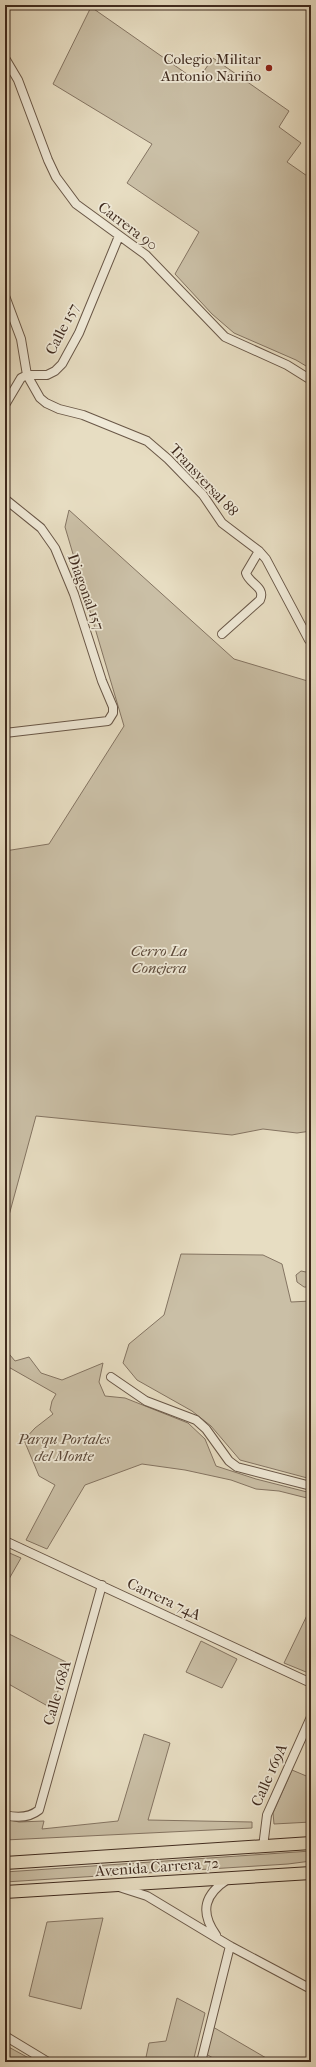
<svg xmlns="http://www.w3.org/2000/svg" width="316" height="2067" font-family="'IM FELL French Canon',serif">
  <rect width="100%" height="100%" fill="#e7ddc2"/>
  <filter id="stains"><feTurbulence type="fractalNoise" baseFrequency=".005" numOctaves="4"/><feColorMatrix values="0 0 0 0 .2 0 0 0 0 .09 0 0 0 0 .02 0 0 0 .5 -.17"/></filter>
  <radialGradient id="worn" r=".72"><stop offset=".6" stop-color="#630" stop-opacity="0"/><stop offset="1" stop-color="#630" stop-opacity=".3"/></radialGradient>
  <!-- green -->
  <path fill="#cabfa6" stroke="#847462" d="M91 7 197 81 213 58 289 111 279 127 301 143 287 162 310 178 311 177V369L296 360 234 333 212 314 175 274 199 232 127 183 152 144 53 84Z
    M69 510 234 659 311 682V1131L297 1133 263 1129 232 1135 36 1116 5 1230V851L49 844 124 726 65 527Z
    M181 1254 263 1255 282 1264 291 1302 311 1301V1479L240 1460 211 1426 192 1411 137 1380 123 1363 129 1344 164 1315Z
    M301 1271 311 1273V1287H304L297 1282 296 1275Z
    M5 1349 15 1361 29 1357 41 1373 62 1380 103 1363 99 1382 105 1396 125 1398 188 1423 205 1439 216 1466 256 1479 311 1493V1499L279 1491 256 1489 231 1480 185 1470 142 1464 85 1485 47 1549 26 1540 55 1485 39 1476 24 1440 35 1428 53 1414 50 1410 52 1401 56 1394 5 1365Z
    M5 1551 21 1558 5 1586Z
    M311 1607V1674L284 1663Z
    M5 1632 66 1662 53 1709 5 1682Z
    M201 1641 237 1659 222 1688 186 1672Z
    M144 1734 170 1743 148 1820 252 1822V1828L5 1840V1819L19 1822 44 1821 42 1829 118 1821Z
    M292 1770 311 1778V1822L274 1824 273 1813Z
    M311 1851V1861L288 1864 5 1882V1872Z
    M103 1918 81 2009 29 1996 47 1922Z
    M177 1998 205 2013 193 2062H145L149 2043 166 2041Z
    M213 2027 273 2062H220L206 2054Z
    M5 2045 36 2062H5Z"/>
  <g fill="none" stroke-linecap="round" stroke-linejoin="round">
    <!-- minor casing -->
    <g stroke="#695747" stroke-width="10">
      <path id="minor" d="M5 58 18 80 48 160 56 177 76 204 146 255 225 337 287 365 311 380
        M5 296 21 339 27 375 40 398 46 403 59 409 83 415 147 441 168 459 203 495 222 523 259 551 266 559 309 640
        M5 405 21 378 27 375H47L55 371 62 364 79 333 119 236
        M5 499 41 528 55 548 74 594 102 681 113 707V713L108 721 5 733
        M222 634 260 600C266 587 249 584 246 573L259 551
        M111 1377 146 1401 196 1420 206 1429 229 1461 237 1467 311 1486
        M5 1541 311 1683
        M5 1815C17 1818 29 1818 39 1810L102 1585
        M263 1847 267 1815 311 1717
        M119 1887 147 1896 230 1946 311 1989
        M216 1935C199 1911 205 1894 228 1879
        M5 2036 48 2062
        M201 2062 230 1946"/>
    </g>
    <!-- highway casing -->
    <g stroke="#3f2a1e" stroke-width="14">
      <path id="highway" d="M5 1863 311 1843
        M5 1892 311 1873"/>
    </g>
    <!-- minor -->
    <use href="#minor" stroke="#efe9d7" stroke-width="8"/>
    <!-- highway -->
    <use href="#highway" stroke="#e7ddc2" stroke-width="12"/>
  </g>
  <!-- markers -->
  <circle fill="#8f2418" stroke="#efe9d7" stroke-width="1.5" cx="269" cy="68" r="4"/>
  <g text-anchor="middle" stroke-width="3.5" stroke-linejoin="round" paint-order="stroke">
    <!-- poi labels -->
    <g font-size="15" fill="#3f2a1e" stroke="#efe9d7" text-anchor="end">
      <text x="261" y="64">Colegio Militar<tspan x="261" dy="17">Antonio Nariño</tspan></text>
    </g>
    <!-- street labels -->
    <g font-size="15" fill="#3f2a1e" stroke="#efe9d7">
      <text transform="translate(128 226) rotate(37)" y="5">Carrera 90</text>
      <text transform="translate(62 329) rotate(-63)" y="5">Calle 157</text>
      <text transform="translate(204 480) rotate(47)" y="5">Transversal 88</text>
      <text transform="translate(86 592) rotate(70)" y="5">Diagonal 157</text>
      <text transform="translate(164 1599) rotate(25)" y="5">Carrera 74A</text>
      <text transform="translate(57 1693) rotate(-74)" y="5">Calle 168A</text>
      <text transform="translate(269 1775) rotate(-66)" y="5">Calle 169A</text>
      <text transform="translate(157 1867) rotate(-4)" y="5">Avenida Carrera 72</text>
    </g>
    <!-- park labels -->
    <g font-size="15" font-style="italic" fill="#5b4839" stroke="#efe9d7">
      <text x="159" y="956">Cerro La<tspan x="159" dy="17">Conejera</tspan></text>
      <text x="64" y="1444">Parqu Portales<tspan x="64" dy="17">del Monte</tspan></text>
    </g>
  </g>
  <!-- margin -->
  <rect width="316" height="2067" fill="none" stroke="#e7ddc2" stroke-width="20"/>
  <rect x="6" y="6" width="304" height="2055" fill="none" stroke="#3f2a1e" stroke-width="2"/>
  <rect x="10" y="10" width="296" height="2047" fill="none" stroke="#3f2a1e"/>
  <rect width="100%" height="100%" filter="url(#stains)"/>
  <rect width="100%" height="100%" fill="url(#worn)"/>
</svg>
